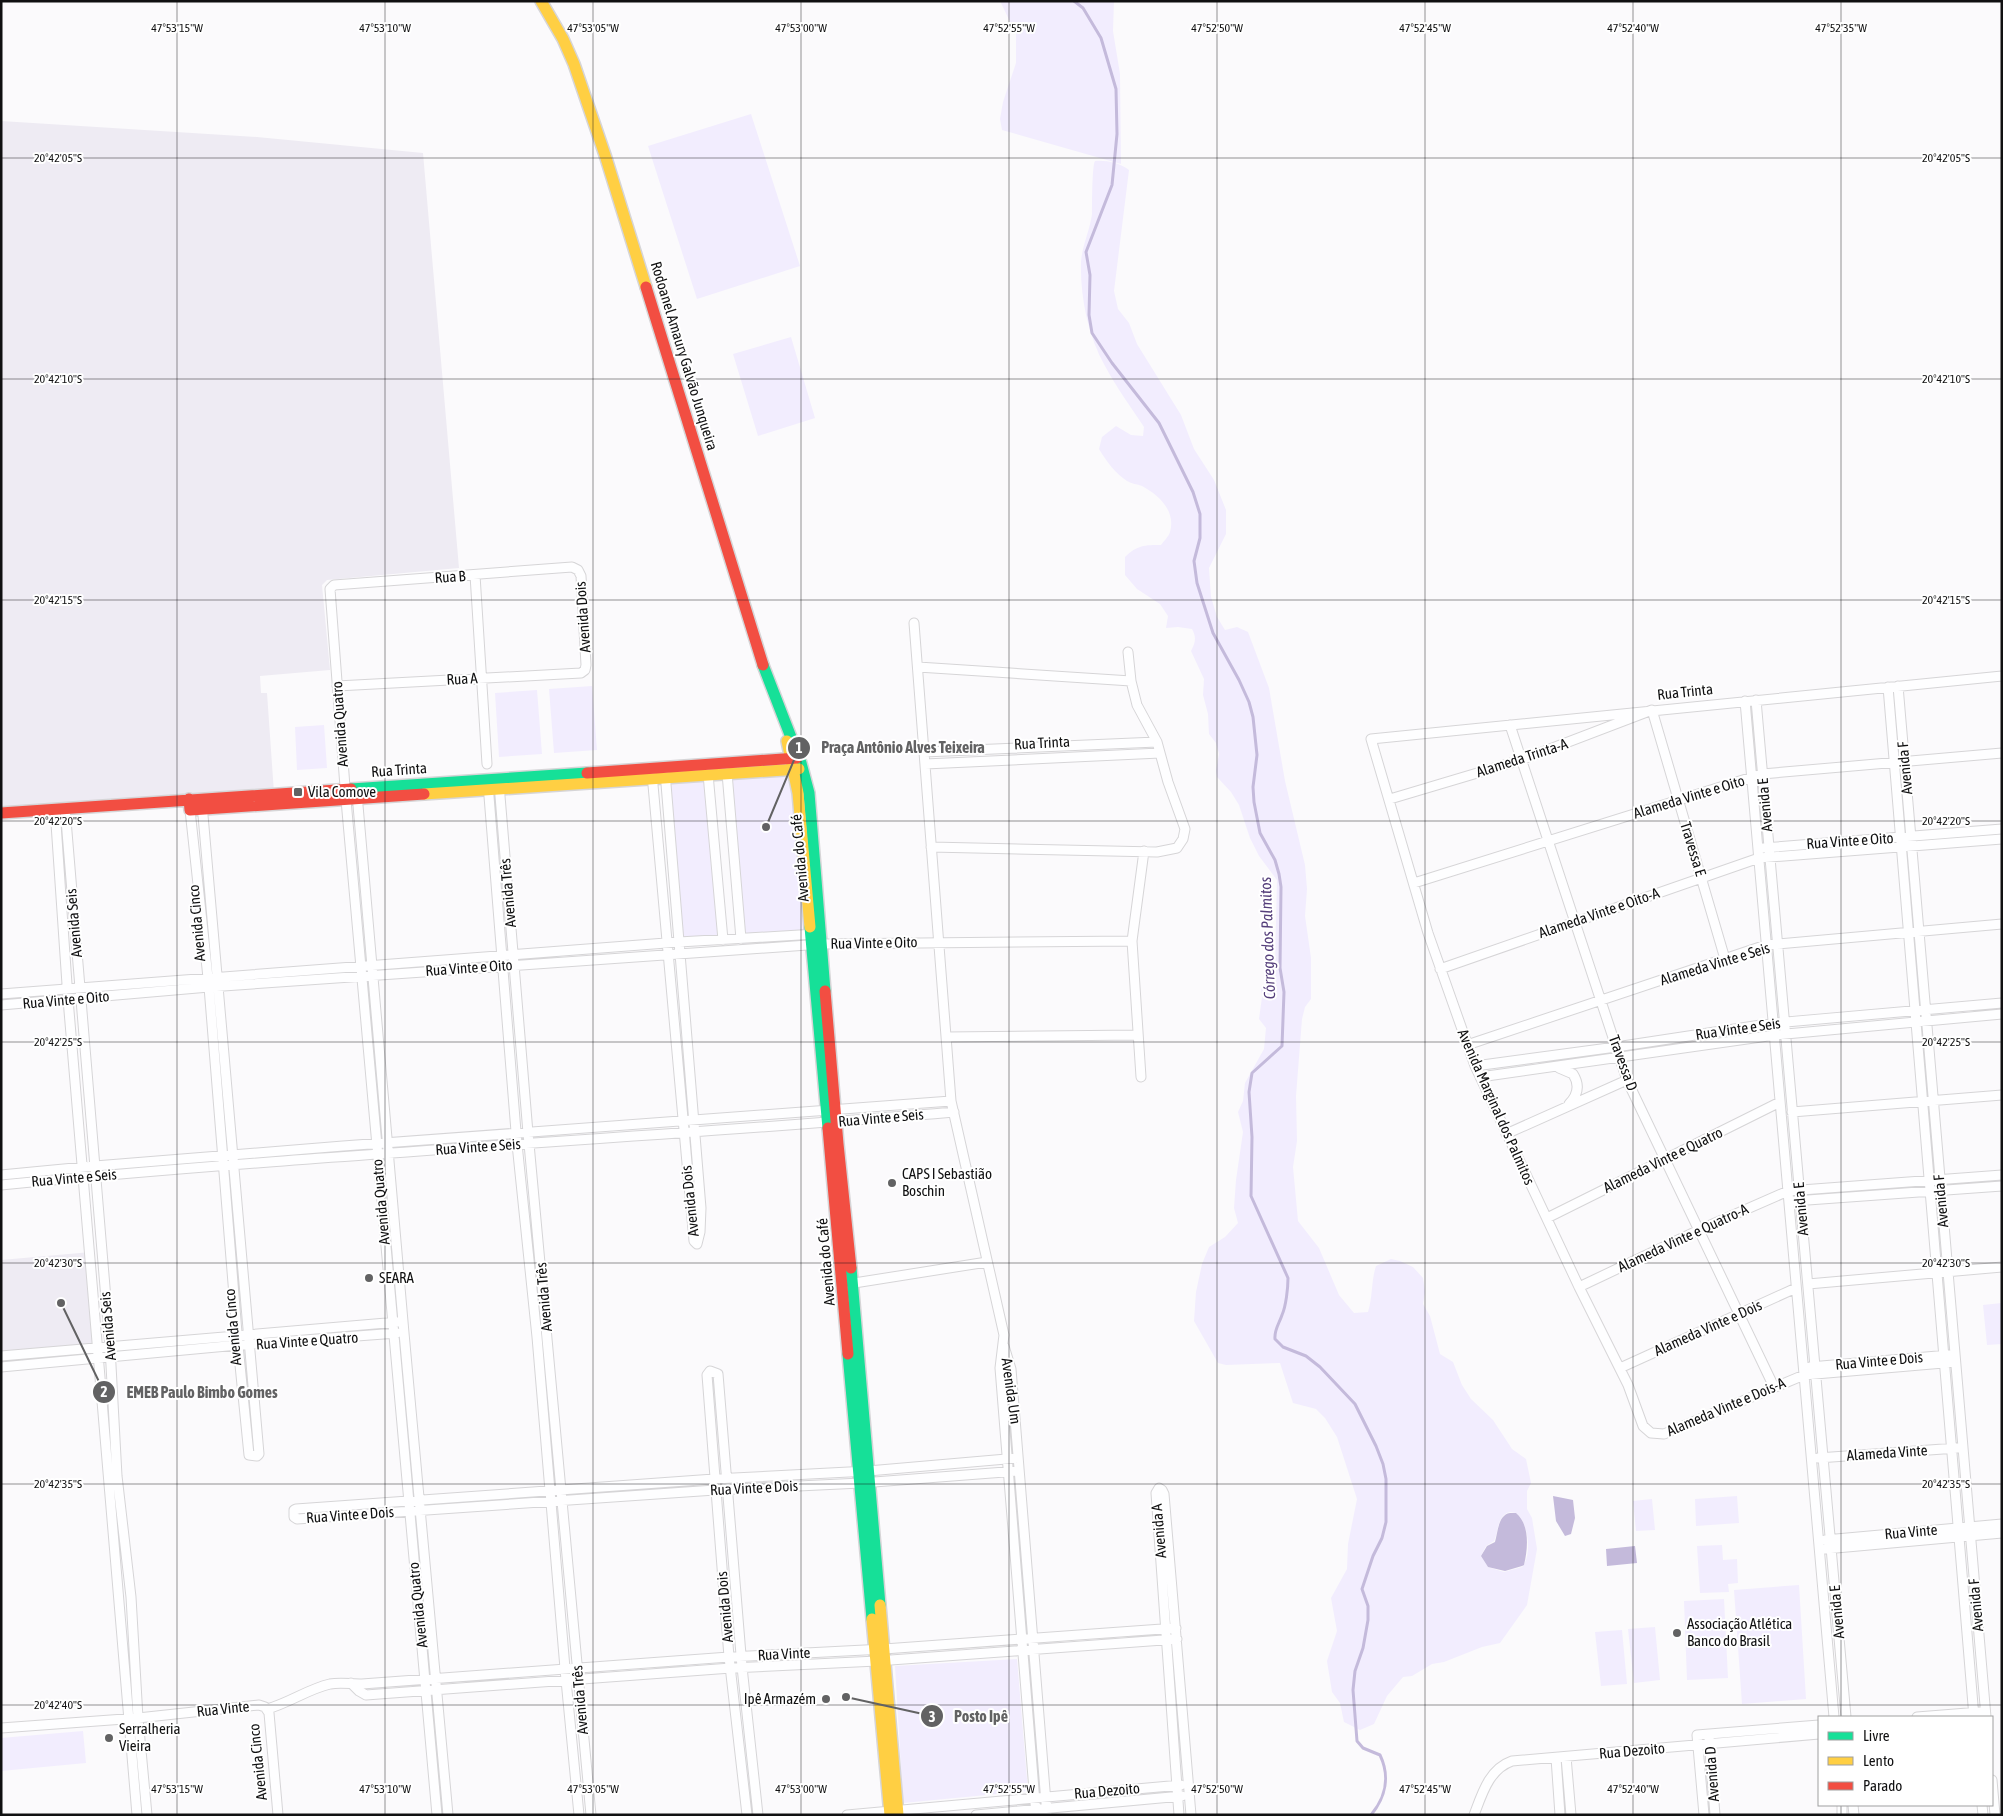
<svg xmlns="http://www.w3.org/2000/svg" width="2003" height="1816" font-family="'Asap Condensed',sans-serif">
  <rect width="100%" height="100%" fill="#fbfafc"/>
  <!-- built -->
  <path fill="#eeebf3" d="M1 121 257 137 423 153 459 568 327 580 322 585 330 670 260 676 261 693H267L274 793 1 809Z
    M91 1252 98 1348 1 1356V1260Z"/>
  <!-- green -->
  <path fill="#f2edfe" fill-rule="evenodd" d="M1000 1H1114L1113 31 1120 74 1121 164 1002 130 1000 119 1003 102 1016 63V34Z
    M751 114 800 266 697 299 648 146Z
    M1095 161C1106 160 1120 163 1129 170L1114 291 1118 309 1129 323 1137 344 1181 415 1194 449 1214 480 1226 510V534L1209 568 1211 597 1217 617 1225 630 1237 627 1248 632 1269 688 1285 781 1305 865 1307 889 1305 916 1311 958V999L1305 1007 1302 1019 1296 1096 1297 1141 1293 1167 1298 1221 1319 1248 1339 1295 1354 1313 1368 1312C1373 1296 1371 1281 1376 1266L1391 1259 1400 1261 1413 1267 1423 1278 1425 1292 1423 1304 1430 1316 1440 1354 1453 1362 1462 1385 1471 1399 1493 1420 1512 1449 1526 1459 1531 1483 1527 1491V1509L1532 1518 1537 1549 1527 1605 1500 1643 1482 1647 1444 1662 1432 1664 1412 1676 1403 1677 1387 1696 1374 1724 1360 1730 1344 1722 1340 1703 1332 1692 1327 1661 1337 1631 1331 1598 1347 1569 1348 1544 1357 1499 1337 1437 1325 1418 1316 1409 1293 1403 1280 1363 1226 1365 1218 1363 1194 1321 1196 1292 1202 1264 1209 1247 1225 1237 1238 1223 1234 1208 1236 1180 1243 1132 1238 1112 1243 1101 1245 1083 1264 1049 1266 1028 1259 1019 1262 997 1261 989 1267 982V973L1275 966 1277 880 1259 856 1250 838 1239 805 1231 792 1217 777 1216 771 1219 754 1216 743 1209 734 1208 714 1203 695 1204 679 1191 651C1195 643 1197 638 1192 629L1178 627 1166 628 1168 616 1160 604 1137 589 1125 575V557C1137 545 1145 545 1161 545 1164 541 1169 536 1170 532 1176 511 1159 495 1142 486 1137 484 1132 484 1127 481 1116 474 1106 461 1099 449L1102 437 1116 426 1131 435 1143 436 1144 427C1131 407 1116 387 1105 366 1088 336 1080 297 1081 262 1082 246 1090 230 1092 214 1092 205 1092 165 1095 161ZM1510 1512 1516 1513C1528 1522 1533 1554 1522 1567L1504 1572 1488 1567 1481 1556 1486 1546 1494 1541C1499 1531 1497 1515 1510 1512Z
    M791 337 815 418 758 436 733 354Z
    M592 686 597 750 554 753 549 689Z
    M537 690 542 754 499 757 495 693Z
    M324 725 327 768 297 770 295 727Z
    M793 769 810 934 741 939 727 773Z
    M708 774 723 940 679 942 665 777Z
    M2002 1303V1344L1987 1345 1983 1305Z
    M1737 1496 1739 1523 1696 1526 1695 1499Z
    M1652 1499 1655 1530 1636 1531 1633 1501Z
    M1722 1545 1723 1560 1737 1559 1738 1583 1728 1584 1729 1592 1700 1593 1697 1546Z
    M1799 1585 1806 1699 1742 1704 1734 1590Z
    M1724 1599 1728 1678 1687 1680 1684 1601Z
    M1655 1627 1660 1680 1634 1683 1628 1629Z
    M1622 1630 1627 1684 1601 1686 1595 1632Z
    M1017 1659 1028 1791 903 1803 895 1666Z
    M83 1731 86 1763 1 1771V1738Z"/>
  <!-- water -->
  <path fill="#c4badb" d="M1553 1496 1573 1500 1575 1518 1571 1534 1565 1536 1556 1521Z
    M1510 1513H1516C1530 1525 1528 1548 1524 1565L1522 1566 1505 1571 1488 1567 1481 1556 1487 1546 1495 1542C1498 1532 1498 1515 1510 1513Z
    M1635 1546 1637 1563 1607 1566 1606 1549Z"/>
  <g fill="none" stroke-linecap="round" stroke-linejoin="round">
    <!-- stream -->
    <path stroke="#c4badb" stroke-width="3" d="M1074 1 1083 8 1101 38 1116 89 1117 134 1112 185 1086 252 1090 275 1089 315 1092 333 1112 363 1159 423 1193 492 1200 514V538L1194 561 1197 583 1213 633 1239 680 1249 702 1253 717 1257 755 1253 787 1254 802 1260 833 1275 860 1279 874 1281 887 1280 968 1284 992 1282 1046 1252 1073 1249 1092 1252 1137 1251 1196 1288 1278C1288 1288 1286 1306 1282 1315 1279 1324 1274 1330 1275 1339L1283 1347 1306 1356 1320 1367 1355 1404 1376 1446 1383 1464 1386 1479V1522L1382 1538 1373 1556 1362 1589 1368 1606V1620L1363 1648 1355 1671 1353 1690 1357 1741 1363 1748 1380 1755C1390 1776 1386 1797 1371 1815"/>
    <!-- street casing -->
    <g stroke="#d6d5d7" stroke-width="11">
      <path id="street" d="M475 575 487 764
        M914 623 951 1101 1004 1335 1000 1368 1036 1815
        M918 667 1131 681
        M337 686 581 673 585 670 586 665 581 576 578 570 572 567 334 585 330 589 346 800 437 1815
        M1898 686 1986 1717
        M1888 687 1974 1717
        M1756 700 1846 1717
        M1745 701 1834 1717
        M1510 725 1627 1080 1774 1387
        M924 752 1157 742
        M925 764 1160 753
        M665 772 701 1208 700 1232 697 1244
        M727 773 741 939
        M652 774 694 1241 697 1244
        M708 774 723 940
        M488 784 517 1144 537 1337 566 1680 579 1815
        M499 784 528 1133 591 1815
        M357 794 404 1333 448 1815
        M1390 799 1521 760 1652 710 1725 959
        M65 808 110 1347 117 1476 131 1597 138 1718 147 1815
        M55 809 68 999 137 1815
        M190 810 209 987 238 1345 249 1455 257 1456 259 1454 202 804
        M931 847 1157 852 1177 848 1183 839 1185 829 1168 782 1157 742 1137 705 1131 681 1128 652
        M1763 848 2002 829
        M1414 883 1762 774 2002 753
        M1440 969 1759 858 2002 839
        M1 994 679 942 816 934
        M1 1005 209 987 822 944 1132 941
        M946 1037 1138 1035
        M1467 1045 1766 945 2002 924
        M1475 1066 1616 1047 1774 1023 2002 1003
        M1559 1068 1573 1074C1580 1085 1578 1095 1569 1104
        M1141 1077 1132 941 1144 851
        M1480 1077 1775 1035 2002 1014
        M1792 1112 2002 1095
        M1506 1134 1627 1080
        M1 1175 95 1166 343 1146 951 1101
        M1 1185C318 1154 637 1139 954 1112
        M1794 1201 2002 1186
        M1547 1218 1780 1102
        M848 1284 987 1262
        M1808 1284 2002 1267
        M1579 1287 1699 1230 1788 1191 2002 1175
        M1004 1346 1011 1369 1047 1815
        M1 1356 398 1322
        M1955 1362 1804 1375 1664 1434 1651 1433 1643 1426 1628 1385 1579 1287 1475 1066 1428 933 1371 739 2002 676
        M1 1367 238 1345 397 1333
        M1810 1367 1949 1355
        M1620 1368 1796 1288
        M1018 1458 868 1471 714 1479 296 1509 294 1510V1517L297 1519 715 1490 861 1483 1019 1471
        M1818 1458 1957 1448
        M1825 1540 2002 1524
        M1825 1549 2002 1533
        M351 1683 359 1691 366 1695 731 1668 877 1661 1177 1639
        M267 1709C289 1703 308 1689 330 1684 340 1682 351 1684 362 1684L729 1657 884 1649 1176 1628
        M1917 1717 1980 1712
        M1 1728 138 1718 259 1705 265 1707 269 1713 278 1815
        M1709 1738 1715 1815
        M1566 1757 1571 1815
        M1556 1758 1560 1815
        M1992 1780 1995 1815
        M1842 1805V1815
        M1853 1805 1854 1815
        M1982 1805 1983 1815
        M747 1815 729 1657 707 1375 710 1371 718 1374 742 1667 758 1815
        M847 1815 1181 1785
        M976 1815 1182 1796
        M1179 1815 1156 1493 1159 1488 1162 1490 1164 1494 1191 1815
        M1474 1815C1482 1794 1489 1769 1512 1761L1819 1734
        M1704 1815 1697 1735 1819 1725"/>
    </g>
    <!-- fast casing -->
    <g stroke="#d6d5d7" stroke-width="14">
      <path id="fast" d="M763 665 801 763 809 793 825 991
        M351 789 587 773
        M810 927 828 1128
        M851 1268 880 1605
        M848 1354 872 1619"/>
    </g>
    <!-- slow casing -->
    <g stroke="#d6d5d7" stroke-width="14">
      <path id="slow" d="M541 1 563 39 574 64 606 158 646 287
        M787 741 798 793 810 927
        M424 794 799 769
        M880 1605 898 1815
        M872 1619 890 1815"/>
    </g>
    <!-- jam casing -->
    <g stroke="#d6d5d7" stroke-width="14">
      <path id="jam" d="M646 287 763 665
        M587 773 797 758
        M189 799 190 810 424 794
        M1 813 351 789
        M825 991 838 1144 851 1268
        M828 1128 848 1354"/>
    </g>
    <!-- street -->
    <use href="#street" stroke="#fefeff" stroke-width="9"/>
    <!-- fast -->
    <use href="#fast" stroke="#16e098" stroke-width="11"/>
    <!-- slow -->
    <use href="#slow" stroke="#ffcf43" stroke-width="11"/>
    <!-- jam -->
    <use href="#jam" stroke="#f24e42" stroke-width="11"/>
  </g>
  <!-- ticks -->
  <path fill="none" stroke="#101011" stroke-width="1" stroke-opacity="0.45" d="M177 1V1815M385 1V1815M593 1V1815M801 1V1815M1009 1V1815M1217 1V1815M1425 1V1815M1633 1V1815M1841 1V1717M1 158H2002M1 379H2002M1 600H2002M1 821H2002M1 1042H2002M1 1263H2002M1 1484H2002M1 1705H2002M1841 1805V1815"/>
  <!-- markers -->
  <g fill="#626263" stroke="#fff" stroke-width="2">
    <rect x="293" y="787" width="10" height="10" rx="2.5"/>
    <circle cx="892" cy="1183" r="5"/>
    <circle cx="369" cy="1278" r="5"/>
    <circle cx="1677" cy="1633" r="5"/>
    <circle cx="826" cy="1699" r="5"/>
    <circle cx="109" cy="1738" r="5"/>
  </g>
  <g text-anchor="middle" stroke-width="4" stroke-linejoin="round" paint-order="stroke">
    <!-- street labels -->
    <g font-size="15" fill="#101011" stroke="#fff">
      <text transform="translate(684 356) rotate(73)" y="5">Rodoanel Amaury Galvão Junqueira</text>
      <text transform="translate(450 577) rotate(-4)" y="5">Rua B</text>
      <text transform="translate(583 617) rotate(-94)" y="5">Avenida Dois</text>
      <text transform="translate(462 679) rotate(-3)" y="5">Rua A</text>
      <text transform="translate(1685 692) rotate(-6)" y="5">Rua Trinta</text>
      <text transform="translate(340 724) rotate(-94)" y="5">Avenida Quatro</text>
      <text transform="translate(1042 743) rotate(-3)" y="5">Rua Trinta</text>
      <text transform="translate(1522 758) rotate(-18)" y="5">Alameda Trinta-A</text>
      <text transform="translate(1905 768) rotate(-95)" y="5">Avenida F</text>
      <text transform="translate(399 770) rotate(-4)" y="5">Rua Trinta</text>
      <text transform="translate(1689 797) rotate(-17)" y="5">Alameda Vinte e Oito</text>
      <text transform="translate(1765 805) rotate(-95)" y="5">Avenida E</text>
      <text transform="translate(1850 841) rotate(-4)" y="5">Rua Vinte e Oito</text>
      <text transform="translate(1693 849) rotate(73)" y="5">Travessa E</text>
      <text transform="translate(800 858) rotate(-95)" y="5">Avenida do Café</text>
      <text transform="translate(508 893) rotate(-95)" y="5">Avenida Três</text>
      <text transform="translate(1599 913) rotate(-19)" y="5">Alameda Vinte e Oito-A</text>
      <text transform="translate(74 923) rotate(-95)" y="5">Avenida Seis</text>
      <text transform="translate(197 923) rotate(-95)" y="5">Avenida Cinco</text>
      <text transform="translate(874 943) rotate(-1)" y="5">Rua Vinte e Oito</text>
      <text transform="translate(1715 964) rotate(-17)" y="5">Alameda Vinte e Seis</text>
      <text transform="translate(469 968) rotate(-4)" y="5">Rua Vinte e Oito</text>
      <text transform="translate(66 1000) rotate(-5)" y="5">Rua Vinte e Oito</text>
      <text transform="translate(1738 1029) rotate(-8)" y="5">Rua Vinte e Seis</text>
      <text transform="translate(1623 1063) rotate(70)" y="5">Travessa D</text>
      <text transform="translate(1496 1107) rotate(66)" y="5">Avenida Marginal dos Palmitos</text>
      <text transform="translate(881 1118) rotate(-5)" y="5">Rua Vinte e Seis</text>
      <text transform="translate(478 1147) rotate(-4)" y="5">Rua Vinte e Seis</text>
      <text transform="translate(1663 1160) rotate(-26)" y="5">Alameda Vinte e Quatro</text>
      <text transform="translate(74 1178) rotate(-5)" y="5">Rua Vinte e Seis</text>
      <text transform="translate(690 1201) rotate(-96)" y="5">Avenida Dois</text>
      <text transform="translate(1941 1201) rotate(-95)" y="5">Avenida F</text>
      <text transform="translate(381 1202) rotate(-95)" y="5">Avenida Quatro</text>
      <text transform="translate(1801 1209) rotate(-95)" y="5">Avenida E</text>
      <text transform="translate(1683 1238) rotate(-25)" y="5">Alameda Vinte e Quatro-A</text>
      <text transform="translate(826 1262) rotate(-95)" y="5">Avenida do Café</text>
      <text transform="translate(544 1297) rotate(-95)" y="5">Avenida Três</text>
      <text transform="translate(108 1326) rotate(-95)" y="5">Avenida Seis</text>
      <text transform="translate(233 1327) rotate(-95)" y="5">Avenida Cinco</text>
      <text transform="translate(1708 1328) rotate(-24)" y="5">Alameda Vinte e Dois</text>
      <text transform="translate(307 1341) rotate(-4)" y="5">Rua Vinte e Quatro</text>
      <text transform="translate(1879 1361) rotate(-5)" y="5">Rua Vinte e Dois</text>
      <text transform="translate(1011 1391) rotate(82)" y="5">Avenida Um</text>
      <text transform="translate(1726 1407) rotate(-23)" y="5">Alameda Vinte e Dois-A</text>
      <text transform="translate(1887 1453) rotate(-4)" y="5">Alameda Vinte</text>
      <text transform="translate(754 1488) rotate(-3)" y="5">Rua Vinte e Dois</text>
      <text transform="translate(350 1515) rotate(-4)" y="5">Rua Vinte e Dois</text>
      <text transform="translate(1159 1531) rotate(-95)" y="5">Avenida A</text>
      <text transform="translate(1911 1532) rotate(-5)" y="5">Rua Vinte</text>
      <text transform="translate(418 1605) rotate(-96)" y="5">Avenida Quatro</text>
      <text transform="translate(1976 1605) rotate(-95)" y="5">Avenida F</text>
      <text transform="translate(725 1607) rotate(-95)" y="5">Avenida Dois</text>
      <text transform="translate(1837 1612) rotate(-95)" y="5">Avenida E</text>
      <text transform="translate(784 1654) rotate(-3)" y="5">Rua Vinte</text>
      <text transform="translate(580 1700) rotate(-95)" y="5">Avenida Três</text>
      <text transform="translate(223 1709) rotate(-6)" y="5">Rua Vinte</text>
      <text transform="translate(1632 1751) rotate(-5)" y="5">Rua Dezoito</text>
      <text transform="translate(258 1762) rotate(-96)" y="5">Avenida Cinco</text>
      <text transform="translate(1712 1774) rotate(-94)" y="5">Avenida D</text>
      <text transform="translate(1107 1791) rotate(-5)" y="5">Rua Dezoito</text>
    </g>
    <!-- poi labels -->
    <g font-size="15" fill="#101011" stroke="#fff" text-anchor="start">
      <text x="308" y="797">Vila Comove</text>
      <text x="902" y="1179">CAPS I Sebastião<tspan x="902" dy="17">Boschin</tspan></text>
      <text x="379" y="1283">SEARA</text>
      <text x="1687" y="1629">Associação Atlética<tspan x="1687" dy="17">Banco do Brasil</tspan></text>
      <text x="816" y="1704" text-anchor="end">Ipê Armazém</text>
      <text x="119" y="1734">Serralheria<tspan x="119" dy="17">Vieira</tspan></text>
    </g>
    <!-- water labels -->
    <g font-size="16" font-style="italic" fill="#553f7b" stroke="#fff">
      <text transform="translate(1267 938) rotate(-92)" y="6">Córrego dos Palmitos</text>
    </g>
  </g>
  <g font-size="12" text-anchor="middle" fill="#101011" stroke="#fff" stroke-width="4" stroke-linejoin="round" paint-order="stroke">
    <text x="177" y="32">47°53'15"W</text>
    <text x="385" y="32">47°53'10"W</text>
    <text x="593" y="32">47°53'05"W</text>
    <text x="801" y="32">47°53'00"W</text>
    <text x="1009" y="32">47°52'55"W</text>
    <text x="1217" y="32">47°52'50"W</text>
    <text x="1425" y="32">47°52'45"W</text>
    <text x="1633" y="32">47°52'40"W</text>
    <text x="1841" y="32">47°52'35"W</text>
    <text x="58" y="162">20°42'05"S</text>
    <text x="1946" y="162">20°42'05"S</text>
    <text x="58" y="383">20°42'10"S</text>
    <text x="1946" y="383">20°42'10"S</text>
    <text x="58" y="604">20°42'15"S</text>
    <text x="1946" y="604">20°42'15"S</text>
    <text x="58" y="825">20°42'20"S</text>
    <text x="1946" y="825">20°42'20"S</text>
    <text x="58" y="1046">20°42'25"S</text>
    <text x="1946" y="1046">20°42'25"S</text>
    <text x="58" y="1267">20°42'30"S</text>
    <text x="1946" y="1267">20°42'30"S</text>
    <text x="58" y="1488">20°42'35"S</text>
    <text x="1946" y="1488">20°42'35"S</text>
    <text x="58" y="1709">20°42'40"S</text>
    <text x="177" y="1793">47°53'15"W</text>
    <text x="385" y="1793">47°53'10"W</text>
    <text x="593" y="1793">47°53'05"W</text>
    <text x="801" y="1793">47°53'00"W</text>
    <text x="1009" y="1793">47°52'55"W</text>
    <text x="1217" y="1793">47°52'50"W</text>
    <text x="1425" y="1793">47°52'45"W</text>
    <text x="1633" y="1793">47°52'40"W</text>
  </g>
  <!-- callouts -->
  <path fill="none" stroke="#626263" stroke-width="2" d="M766 827L799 748M61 1303L104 1392M846 1697L932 1716"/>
  <g fill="#626263" stroke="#fff" stroke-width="2">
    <circle cx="766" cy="827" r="5"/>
    <circle cx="61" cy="1303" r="5"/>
    <circle cx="846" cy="1697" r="5"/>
    <circle cx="799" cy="748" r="12"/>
    <circle cx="104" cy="1392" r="12"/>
    <circle cx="932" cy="1716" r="12"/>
  </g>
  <g font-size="15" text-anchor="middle" font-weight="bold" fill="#fff">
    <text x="799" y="753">1</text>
    <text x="104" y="1397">2</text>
    <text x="932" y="1722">3</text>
  </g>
  <g font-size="16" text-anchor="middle" font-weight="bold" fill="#626263" stroke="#fff" stroke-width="4" stroke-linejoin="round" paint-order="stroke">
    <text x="903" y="753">Praça Antônio Alves Teixeira</text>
    <text x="202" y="1398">EMEB Paulo Bimbo Gomes</text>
    <text x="981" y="1722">Posto Ipê</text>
  </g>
  <!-- border -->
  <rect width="2003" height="1816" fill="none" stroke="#101011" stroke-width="5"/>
  <!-- legend -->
  <rect x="1818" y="1716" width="175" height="90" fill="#ffffff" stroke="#9f9fa0"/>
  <rect x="1828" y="1732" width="25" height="8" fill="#16e098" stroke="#9f9fa0"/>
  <text x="1863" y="1741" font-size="15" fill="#101011">Livre</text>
  <rect x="1828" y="1757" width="25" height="8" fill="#ffcf43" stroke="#9f9fa0"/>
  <text x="1863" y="1766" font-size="15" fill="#101011">Lento</text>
  <rect x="1828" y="1782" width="25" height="8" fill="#f24e42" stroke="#9f9fa0"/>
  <text x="1863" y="1791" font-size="15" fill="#101011">Parado</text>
</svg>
